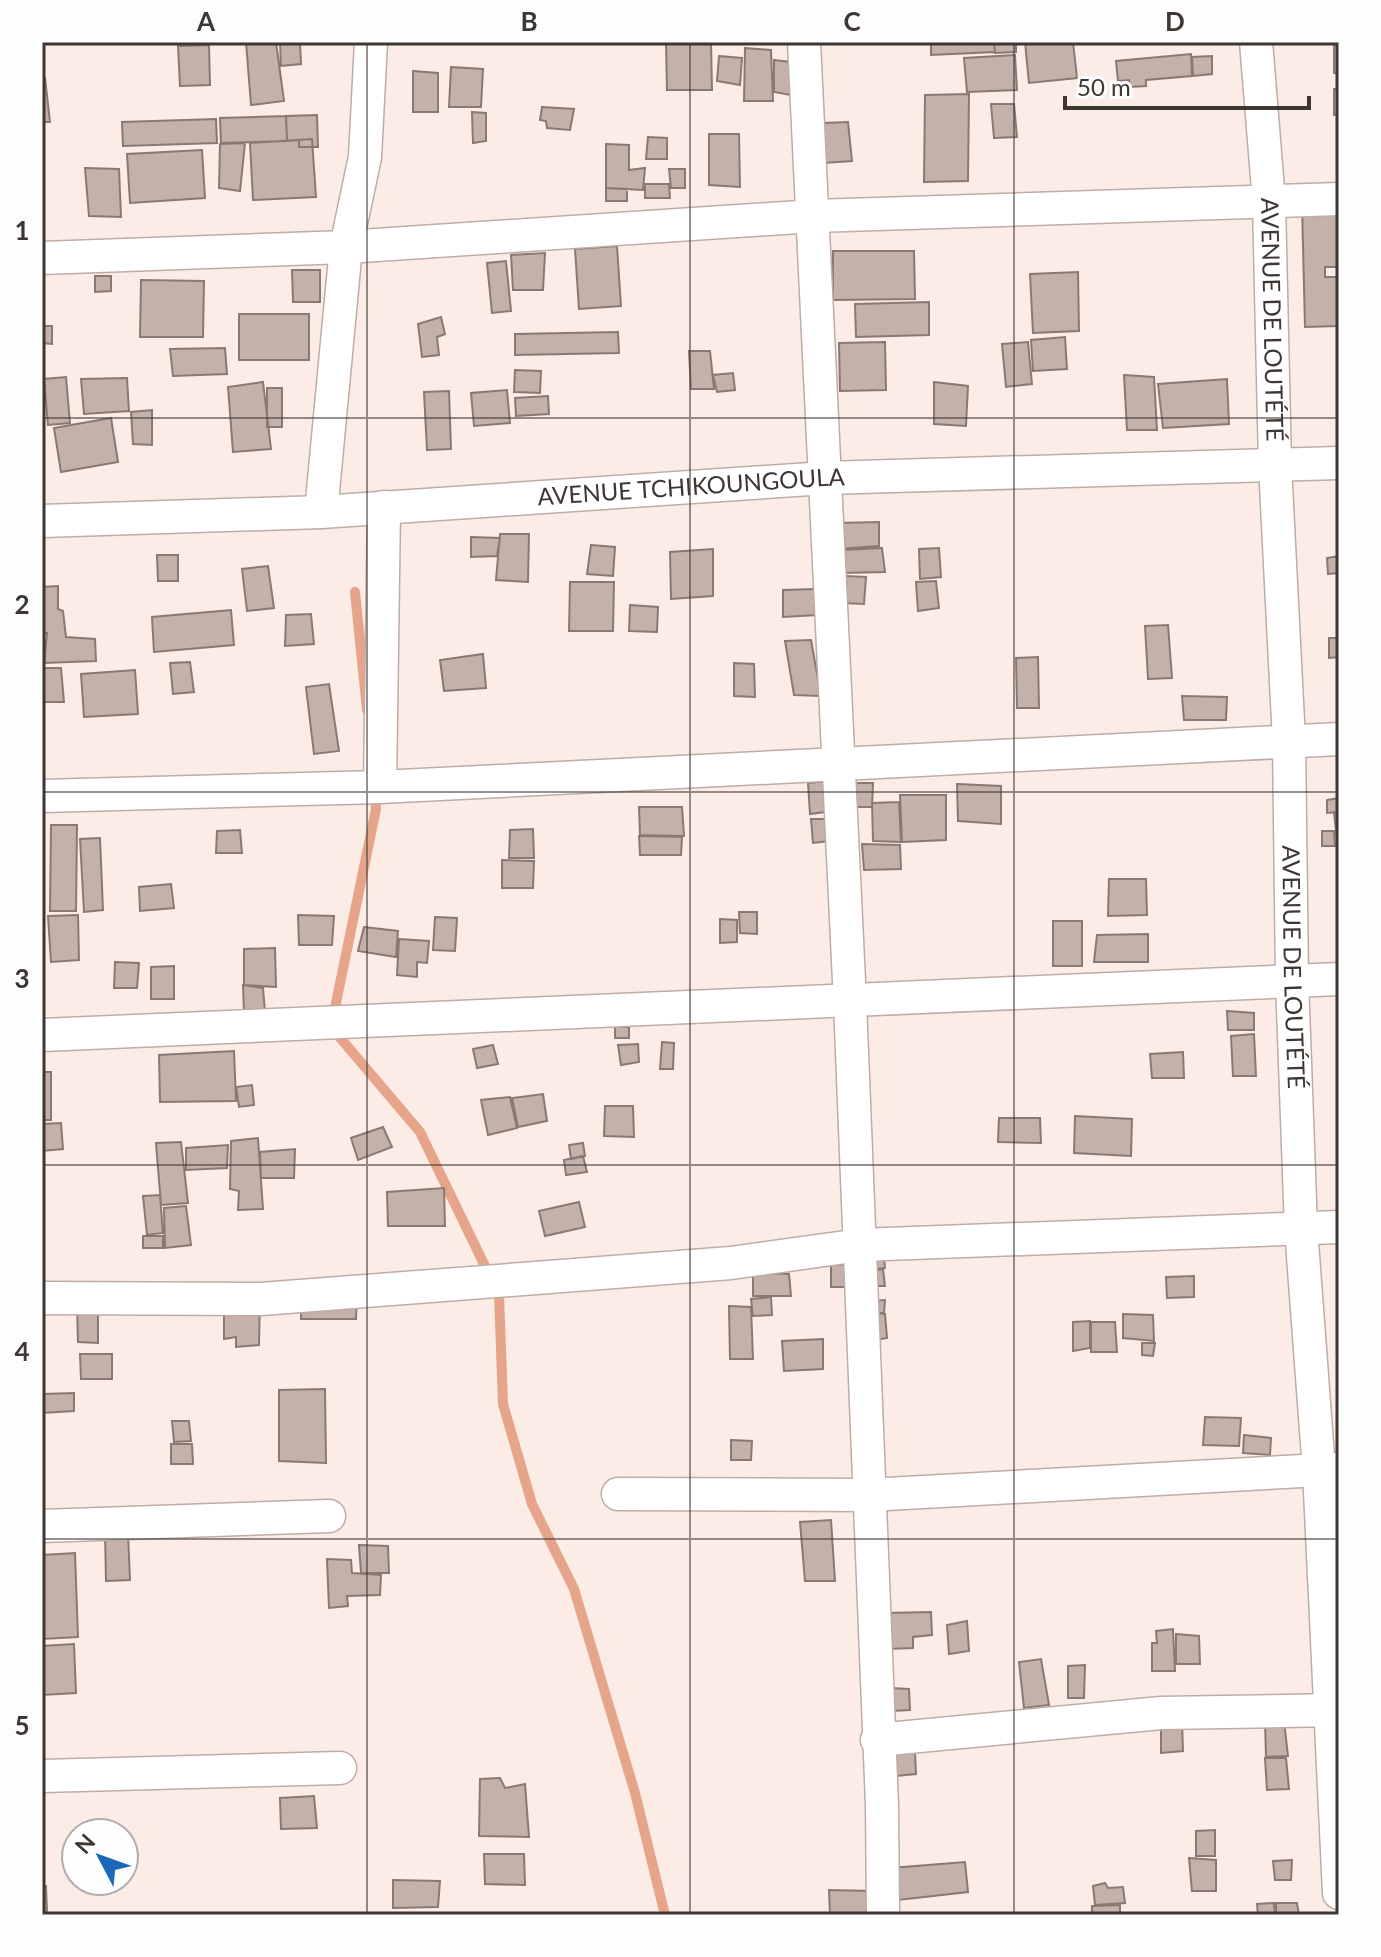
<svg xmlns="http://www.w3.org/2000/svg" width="1381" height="1957" font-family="Lato,sans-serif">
  <rect width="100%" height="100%" fill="#fcece6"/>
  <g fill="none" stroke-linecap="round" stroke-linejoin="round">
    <!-- stream -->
    <path stroke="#e6a58a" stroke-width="10" d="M355 592 367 710
      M374 790 376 809 331 1027 420 1132 499 1295 503 1404 532 1504 574 1589 635 1793 665 1915"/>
  </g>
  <!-- building -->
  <path fill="#c4b1a9" stroke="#8a7972" stroke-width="2" d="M246 42H276L284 101 251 105Z
    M280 42H300L301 64 281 66Z
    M666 42H711L712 90H667Z
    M931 42H994L995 52 931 55Z
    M994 42H1016V52L995 53Z
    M1025 42H1073L1077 78 1029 83Z
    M1334 42H1339V74L1334 73Z
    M209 45 210 85 180 86 178 46Z
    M745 48 771 50 773 101H744Z
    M1191 54 1192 76 1146 80V86L1130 87 1129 80 1118 81 1116 61Z
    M1015 55 1017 90 967 92 964 58Z
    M719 56 742 58 740 85 717 81Z
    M1212 56V74L1193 76 1192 57Z
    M774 60 790 62 791 95 774 92Z
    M451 67 483 69 481 107H449Z
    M413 71 438 73V112H413Z
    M42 78H45L50 122H42Z
    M1334 89H1339V114L1334 115Z
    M969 94 968 181 924 182 925 95Z
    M991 104H1014L1017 137 994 138Z
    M542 107 574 109 570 130 547 128 546 121 540 120Z
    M472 112 486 113V141L473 143Z
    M317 115 318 147H299V140L287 141 286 116Z
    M286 116 287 141 221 143 220 118Z
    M216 119 217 143 123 146 122 122Z
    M848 122 852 161 824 163 823 123Z
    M709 134H739L740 187 709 185Z
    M648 137 667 138V159H646Z
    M312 139 316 197 253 200 250 143Z
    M245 143 240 191 219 188 220 144Z
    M606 144 629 145V170L645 168 643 190 606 188Z
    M202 150 205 198 130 203 127 154Z
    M85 168 119 169 121 217 89 216Z
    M669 169H685V188H671Z
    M645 184H669L670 198H645Z
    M606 188 627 189V201H606Z
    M1339 204V267H1325V277H1338L1339 326 1305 327 1302 205Z
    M617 246 621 306 579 309 575 249Z
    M833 251H914L915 299 833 300Z
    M545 253 543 290H513L511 255Z
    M506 261 511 311 492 313 487 263Z
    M292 270H320V302H293Z
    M1078 272 1079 331 1033 333 1030 274Z
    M95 276H111V291L95 292Z
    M141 280 204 281 203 337H140Z
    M929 302V335L856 337 855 304Z
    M239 314H309V360H239Z
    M441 317 445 334 437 337 439 355 422 357 418 324Z
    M42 326H52V344L42 343Z
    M618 332 619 353 515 355V334Z
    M1065 337 1067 369 1033 371 1031 340Z
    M885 342 886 390 840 391 839 343Z
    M1028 342 1032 384 1006 387 1002 344Z
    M225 348 227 374 173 376 170 349Z
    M689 351H710L714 389H691Z
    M515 370 541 371 540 393 514 392Z
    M733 373 735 390 717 392 713 375Z
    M1124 375 1154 377 1157 430H1127Z
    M66 377 70 423 48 425 44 379Z
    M127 378 129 411 84 414 81 379Z
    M1227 379 1229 424 1163 428 1158 384Z
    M263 382 271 449 233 452 228 387Z
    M934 382 968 386 966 426 934 424Z
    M267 388H282V427H267Z
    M507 390 510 423 474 426 471 393Z
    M449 391 451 449 427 450 424 392Z
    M548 396 549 414 516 416 515 398Z
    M152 410V445L133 444 131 412Z
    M111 418 118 462 61 472 54 428Z
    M879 522V546L837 549 838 523Z
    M500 534H529L528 582 496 580Z
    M471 537 500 538 497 556 471 557Z
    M591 545 615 547 613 576 587 574Z
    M882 548 885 572 842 573V550Z
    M939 548 941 577 920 579 919 549Z
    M713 549V596L671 599 670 552Z
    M157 555H178V581H158Z
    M1339 556V573L1328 574 1327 558Z
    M268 566 274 608 247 611 242 569Z
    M844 576 866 577 864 604 842 603Z
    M936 581 939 608 918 611 916 582Z
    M570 582H614L613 631H569Z
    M58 586V609L63 611 66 637 95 639 96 661 44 663 47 633H42V587Z
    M815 589 817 615 783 617V590Z
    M630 605 658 607 657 632 629 631Z
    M231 610 234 645 154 652 152 617Z
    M311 614 314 644 285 646 286 615Z
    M1168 625 1172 678 1148 679 1145 626Z
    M1329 638H1339V657L1329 658Z
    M811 640 821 696 794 695 785 641Z
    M483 654 486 688 444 691 440 660Z
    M1038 657 1039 708H1017L1016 658Z
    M190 662 194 692 173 694 170 663Z
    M734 663 754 664 755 697 734 696Z
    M42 668H61L64 702H44Z
    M135 670 138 714 84 717 81 674Z
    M329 684 339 751 314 754 306 687Z
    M1182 696 1227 697 1226 720H1184Z
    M837 780 841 810 810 814 808 783Z
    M853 783H873L872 807H853Z
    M957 784 1001 786V824L958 821Z
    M900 795H946V840L902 842Z
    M1339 798V812L1327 813V800Z
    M899 802 901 842 873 841 872 803Z
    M639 807H682L684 836 640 835Z
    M1339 812V837L1337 838 1334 813Z
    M811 819H828L829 841 813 843Z
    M51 825H77L76 911H50Z
    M533 829 534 858H509L510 830Z
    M240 830 242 853H216L217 831Z
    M1322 831H1334L1335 846H1322Z
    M639 836 682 837 681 855H640Z
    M100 838 103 910 84 912 80 839Z
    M862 844 900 845 901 869 864 870Z
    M502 860 534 861 533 888H502Z
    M1109 879H1146L1147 915 1108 916Z
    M171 884 174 908 140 911 139 887Z
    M739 912H757V934L740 933Z
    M78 915 79 960 51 962 48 916Z
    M298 915 334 916 332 945H299Z
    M435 917 457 918 455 951 433 950Z
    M720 919 737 920V942L720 943Z
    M1053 921H1082V966H1053Z
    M364 927 398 931 396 957 358 951Z
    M1148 934V962H1094L1097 935Z
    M399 939 429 941 427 963 417 962V977L397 975Z
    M275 948 276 987 244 985V949Z
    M115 962 139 963 137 988H114Z
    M174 966V999H151V967Z
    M243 985 263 988 265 1012H244Z
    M1227 1011 1254 1013V1030H1228Z
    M615 1026 629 1027V1038H615Z
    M1254 1034 1256 1076H1233L1231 1036Z
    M662 1042 674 1043 673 1069H660Z
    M638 1044 639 1062 621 1065 618 1045Z
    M493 1045 498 1064 477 1068 473 1049Z
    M234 1051 236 1101 160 1102 159 1055Z
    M1183 1052 1184 1078H1152L1150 1054Z
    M42 1072H51V1120H42Z
    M252 1085 254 1105 239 1107 236 1087Z
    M543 1094 547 1121 518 1127 512 1098Z
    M510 1097 517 1128 488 1135 481 1100Z
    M605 1106H633L634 1137 604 1136Z
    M1075 1116 1132 1119 1131 1156 1074 1153Z
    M999 1118H1040L1041 1143 998 1142Z
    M61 1123 63 1149 42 1151V1124Z
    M383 1127 392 1147 358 1160 351 1138Z
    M258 1138 263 1209 238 1210 239 1191 230 1189 231 1141Z
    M181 1142 188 1203 161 1205 156 1143Z
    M583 1143 585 1156 571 1159 569 1145Z
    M228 1145 227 1168 186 1170V1148Z
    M295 1149 294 1178H261L260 1152Z
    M583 1156 587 1172 566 1175 564 1160Z
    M444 1188 445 1226H388L387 1192Z
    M160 1195 163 1233 147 1235 143 1196Z
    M579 1202 585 1227 545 1236 539 1211Z
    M186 1206 191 1245 165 1248 164 1208Z
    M143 1236H163V1248H143Z
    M884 1256 885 1268 866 1270 865 1258Z
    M831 1264 847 1265 846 1287H831Z
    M883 1269 885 1286H872L871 1271Z
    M753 1273 789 1274 791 1296H753Z
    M1194 1276V1297L1167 1298 1166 1277Z
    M302 1294H357L356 1319H301Z
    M224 1295 260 1296 259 1345 236 1347V1337L224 1339Z
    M771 1297 772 1315 753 1316 751 1299Z
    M885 1300 884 1313H871V1301Z
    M77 1305 98 1306V1343L78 1342Z
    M729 1306 751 1307 753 1359H730Z
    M873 1313 885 1314 887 1338 875 1340Z
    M1123 1314 1153 1315 1154 1341 1123 1338Z
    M1090 1321V1348L1073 1351V1322Z
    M1091 1322H1115L1117 1352H1091Z
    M823 1339V1369L784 1371 782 1341Z
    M1142 1343H1155L1153 1356 1142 1355Z
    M80 1354H112V1379H81Z
    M325 1389 326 1463 279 1461V1390Z
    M74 1393V1411L42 1413V1394Z
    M1205 1417 1241 1418 1239 1446 1203 1445Z
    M172 1421H189L191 1441 174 1442Z
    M1244 1435 1271 1438 1270 1455 1243 1453Z
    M731 1440 752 1441 751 1460H731Z
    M171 1444H192L193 1464H171Z
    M831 1520 835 1581H805L800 1522Z
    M105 1533 128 1534 130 1580 106 1581Z
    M359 1545 388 1546 389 1573H361Z
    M75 1553 78 1637 42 1639V1555Z
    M327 1559 351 1560 352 1573 381 1575 380 1595 347 1596 348 1606 329 1608Z
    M931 1612 932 1635 913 1637V1648L888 1649 885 1613Z
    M967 1621 969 1651 949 1654 947 1625Z
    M1173 1629 1175 1671H1152V1643H1157L1156 1631Z
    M1176 1634 1199 1636 1200 1664H1176Z
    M74 1644 76 1693 42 1695V1646Z
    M1041 1659 1049 1705 1024 1708 1019 1662Z
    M1085 1665 1084 1698H1068V1666Z
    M891 1688 909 1689 910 1710 892 1711Z
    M1284 1721 1288 1756 1266 1757 1265 1722Z
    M1182 1722 1183 1751 1161 1753V1723Z
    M915 1752 916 1774 886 1777 884 1754Z
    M1265 1758H1286L1289 1789 1267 1790Z
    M500 1778 505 1788 525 1784 529 1837 479 1836 480 1779Z
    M314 1796 317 1828 281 1829 280 1798Z
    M1215 1830V1856H1196V1831Z
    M484 1854H524L525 1885 485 1884Z
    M1189 1858 1216 1860V1891H1192Z
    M1292 1860 1291 1880H1275L1273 1861Z
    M965 1862 968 1892 898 1900 891 1868Z
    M393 1880 440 1881 438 1907 393 1908Z
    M1105 1883 1108 1888 1123 1887 1125 1903 1095 1905 1093 1886Z
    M42 1886H46L47 1912H42Z
    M829 1890 874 1891V1915H830Z
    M1274 1903 1275 1915H1258L1257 1904Z
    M1276 1903H1297L1299 1915H1276Z
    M1120 1905V1915H1092V1906Z"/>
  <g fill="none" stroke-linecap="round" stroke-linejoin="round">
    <!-- minor casing -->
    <g stroke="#bfada5" stroke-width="35">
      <g id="minor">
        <path d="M804 42 850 1002 882 1805 883 1915"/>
        <path id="s1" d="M1256 42 1269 202 1275 465 1289 741 1292 980 1301 1229 1319 1470 1339 1893"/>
        <path d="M42 258 346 247 814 216 1339 199"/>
        <path d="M321 512 346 247 365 157 371 42"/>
        <path id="s2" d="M42 521 321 512 825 478 1339 463"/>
        <path d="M380 787 384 507"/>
        <path d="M42 796 380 787 1339 739"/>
        <path d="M42 1035 1339 979"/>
        <path d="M42 1298 261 1299 731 1263 860 1245 1339 1227"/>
        <path d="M618 1494 869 1495 1338 1469"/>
        <path d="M42 1526 329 1516"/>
        <path d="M877 1740 1161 1713 1339 1710"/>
        <path d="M42 1776 340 1768"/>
      </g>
    </g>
    <!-- minor -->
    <use href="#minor" stroke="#fff" stroke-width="32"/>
  </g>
  <!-- grid -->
  <path fill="none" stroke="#3e3633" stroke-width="2" stroke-opacity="0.55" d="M367 42V1915M690 42V1915M1014 42V1915M42 418H1339M42 792H1339M42 1165H1339M42 1539H1339"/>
  <g text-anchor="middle" stroke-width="6" stroke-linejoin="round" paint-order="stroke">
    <!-- street labels -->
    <g font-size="24" fill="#3e3633" stroke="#fdfdfd">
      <text dy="8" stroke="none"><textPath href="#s1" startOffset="278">AVENUE DE LOUTÉTÉ</textPath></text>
      <text dy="8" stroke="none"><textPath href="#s2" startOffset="650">AVENUE TCHIKOUNGOULA</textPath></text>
      <text dy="8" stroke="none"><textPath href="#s1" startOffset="926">AVENUE DE LOUTÉTÉ</textPath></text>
    </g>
  </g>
  <!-- border -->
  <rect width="1381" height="1957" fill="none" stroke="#fdfdfd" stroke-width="88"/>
  <!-- north arrow -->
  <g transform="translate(100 1857) rotate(311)"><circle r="38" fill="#fdfdfd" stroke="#b1adac" stroke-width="2"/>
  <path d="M0-6L14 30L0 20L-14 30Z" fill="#1b69b8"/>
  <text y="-12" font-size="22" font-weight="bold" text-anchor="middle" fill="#3e3633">N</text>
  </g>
  <!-- scale -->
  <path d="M1065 96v12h244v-12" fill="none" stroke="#3e3633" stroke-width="4"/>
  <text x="1077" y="96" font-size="24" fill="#3e3633" stroke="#fdfdfd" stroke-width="6" paint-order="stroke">50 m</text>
  <rect x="44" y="44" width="1293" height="1869" fill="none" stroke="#3e3633" stroke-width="3"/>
  <g font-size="26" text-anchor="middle" font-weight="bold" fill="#3e3633">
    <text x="206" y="31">A</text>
    <text x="529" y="31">B</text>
    <text x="852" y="31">C</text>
    <text x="1175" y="31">D</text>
    <text x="22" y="240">1</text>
    <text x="22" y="614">2</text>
    <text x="22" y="988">3</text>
    <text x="22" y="1361">4</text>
    <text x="22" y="1735">5</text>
  </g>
</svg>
